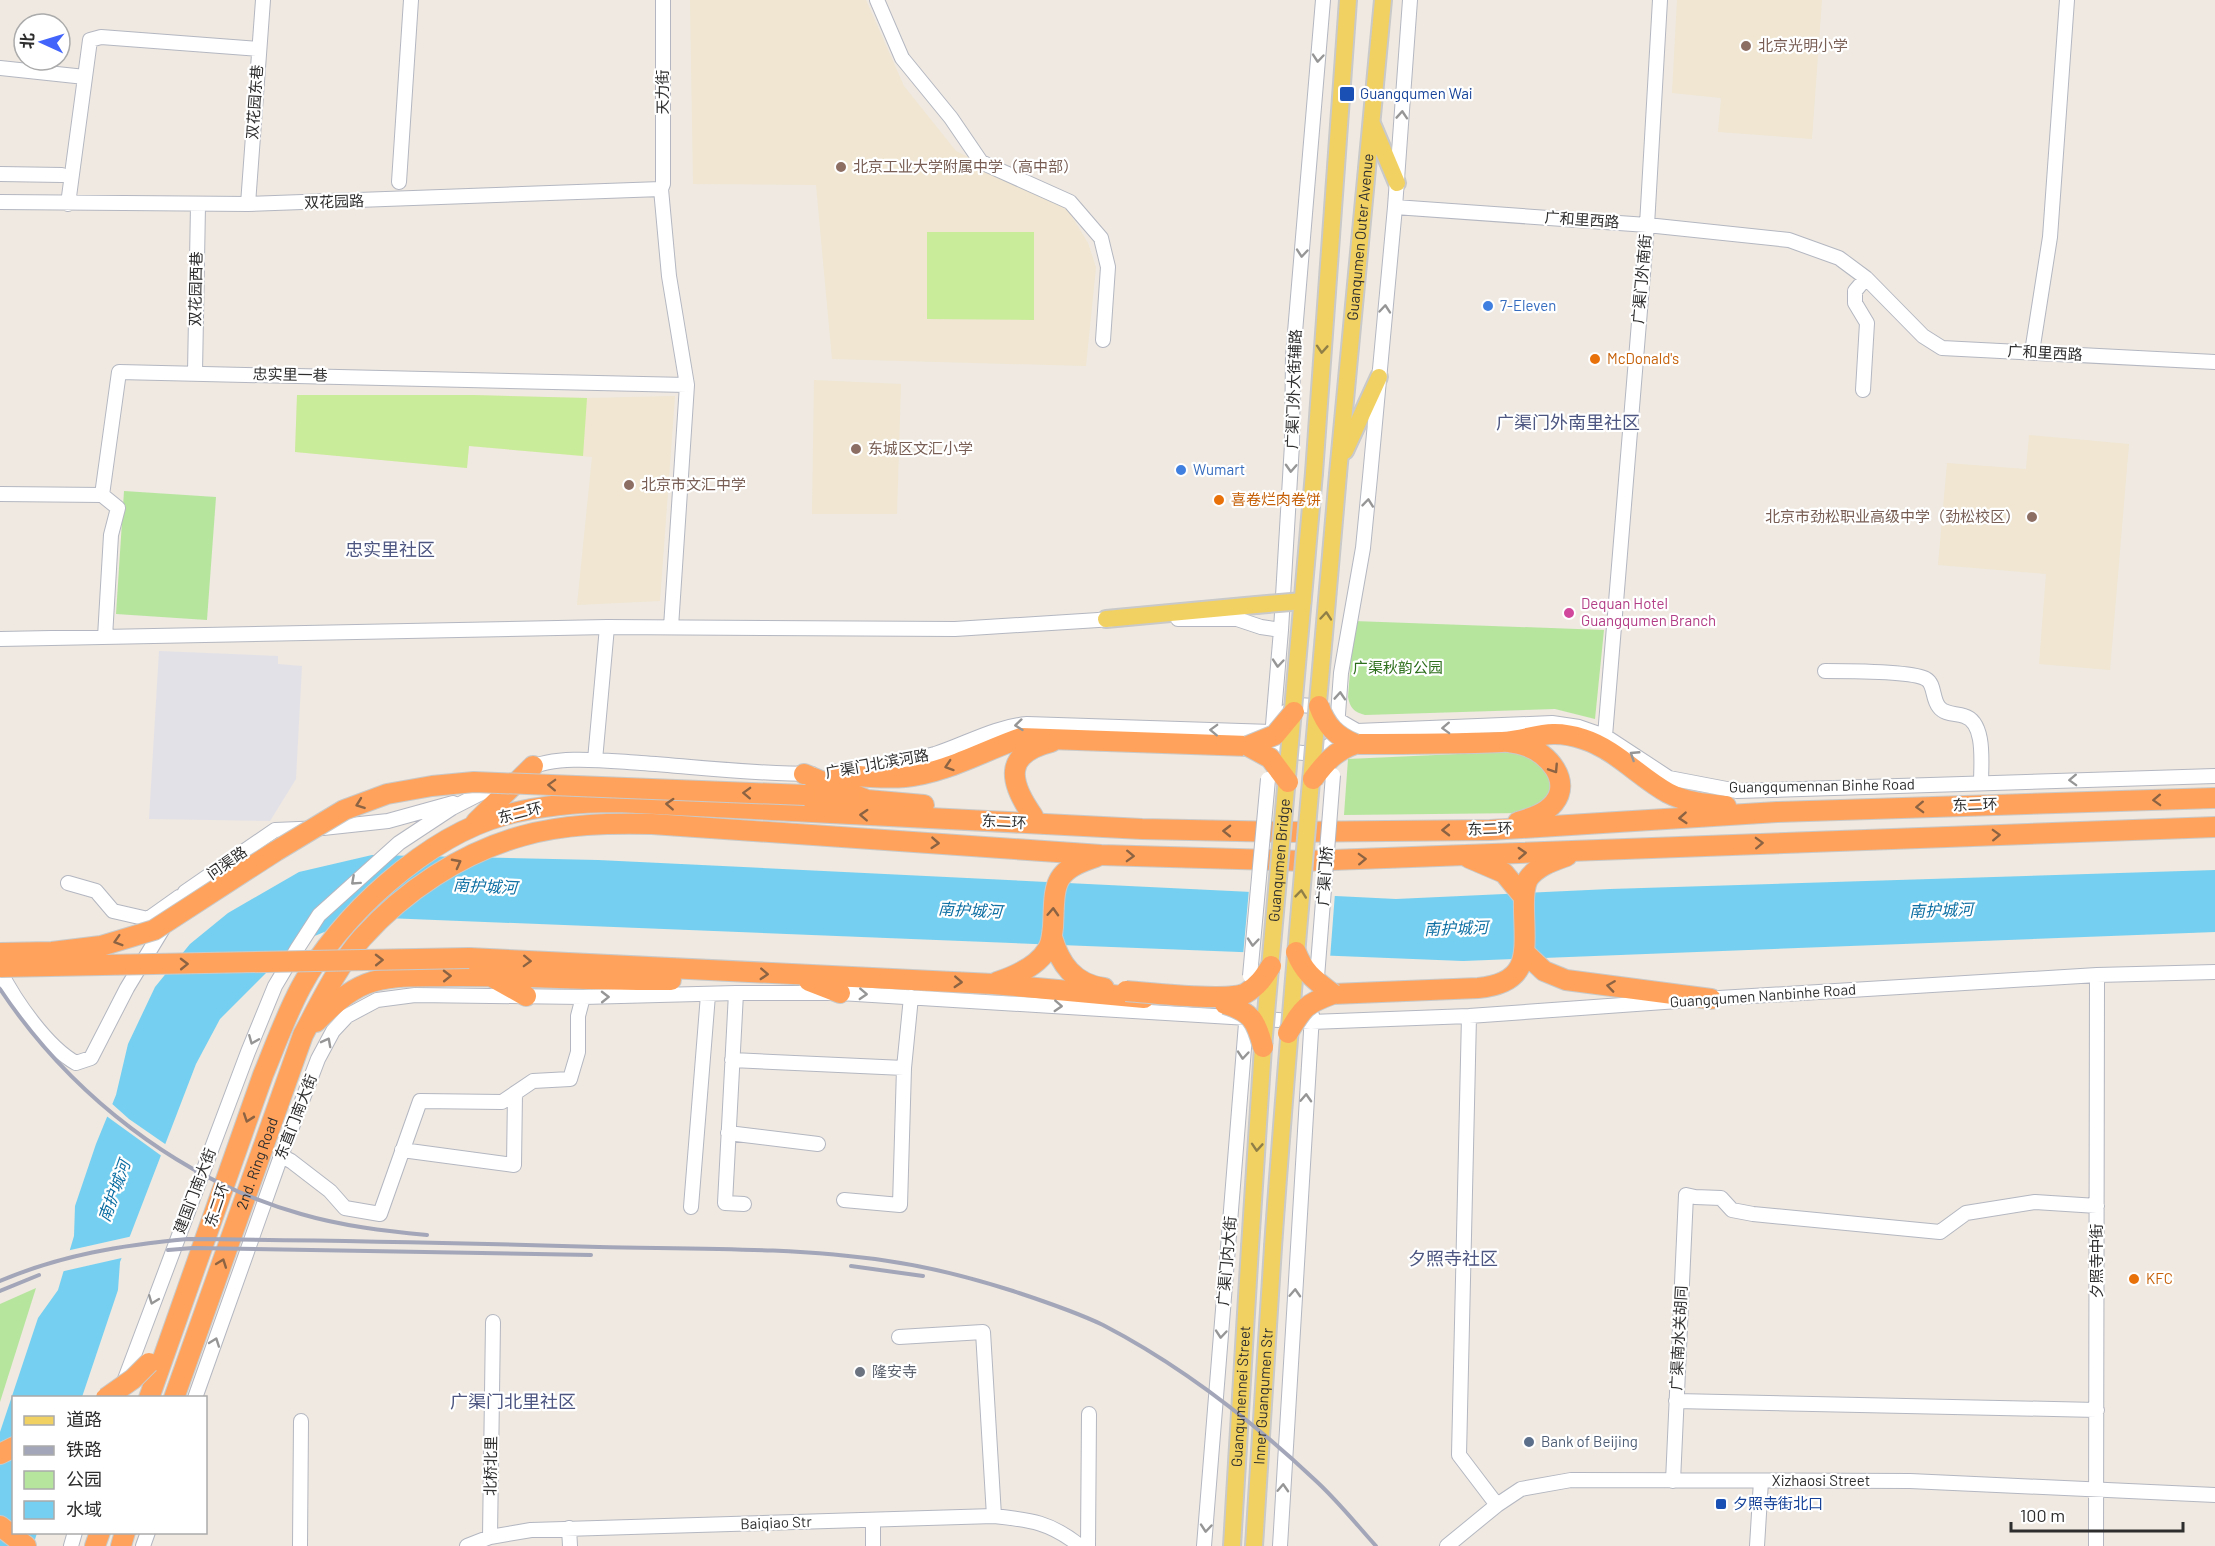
<svg xmlns="http://www.w3.org/2000/svg" width="2215" height="1546" font-family="Barlow,'Noto Sans SC',sans-serif">
  <rect width="100%" height="100%" fill="#efe9e1"/>
  <!-- industrial -->
  <path fill="#e3e1e8" d="M159 651 278 656V664L302 666 296 779 270 821 149 819Z"/>
  <!-- education -->
  <path fill="#f0e6d1" d="M690 0H866L904 86 956 151 1065 205 1088 243 1096 267 1086 366 832 359 816 185 693 184Z
    M1677 0H1822L1812 139 1718 132 1721 98 1672 93Z
    M814 380 901 384 897 514H812Z
    M297 395H473L587 398 675 396 660 601 577 605 592 457 469 446 467 468 295 452Z
    M2029 435 2129 444 2110 670 2039 664 2046 574 1938 565 1947 463 2026 469Z"/>
  <!-- green -->
  <path fill="#b6e59e" d="M124 491 216 497 207 620 116 614Z
    M1354 621 1604 630 1595 719 1555 709 1365 715C1354 712 1350 708 1348 697Z
    M1524 751C1547 764 1557 767 1550 795L1525 813 1344 815 1348 759Z
    M36 1288 0 1402V1304Z"/>
  <!-- pitch -->
  <path fill="#c9ec9a" d="M927 232H1034V320L927 319Z
    M297 395H473L587 398 583 456 469 446 467 468 295 452Z"/>
  <!-- water -->
  <path fill="#75cff0" d="M372 855 598 860 1396 899 1610 889 2215 870V932L1463 961 361 917 295 944 220 1019 196 1064 120 1262 118 1290 82 1397 14 1398V1532L37 1533 33 1546H0V1432L38 1318 58 1290 74 1236 75 1206 96 1144 116 1095 128 1044 155 987 190 944 228 913 299 872Z"/>
  <!-- pier -->
  <path fill="#efe9e1" d="M1249 889 1335 893 1330 959 1243 956Z
    M110 1102 129 1119 168 1146 163 1157 105 1115Z
    M133 1236 126 1257 60 1272 66 1251Z"/>
  <g fill="none" stroke-linecap="round" stroke-linejoin="round">
    <!-- minor casing -->
    <g stroke="#b4b7c1" stroke-width="16">
      <path id="minor" d="M877 0 902 58 951 118 981 162 1070 202 1101 238 1108 267 1103 340
        M0 68 85 77
        M0 174 62 175
        M399 182 411 0
        M661 189 669 276 687 385 671 627
        M0 202 248 204 661 189 663 184V0
        M68 204 90 40 101 37 259 49
        M248 204 263 0
        M1395 207 1647 225 1789 240 1839 258 1866 278 1923 336 1942 348 2215 362
        M2032 352 2050 237 2067 0
        M195 373 198 205
        M1863 390 1867 323 1855 303V291L1866 278
        M0 494 102 495 119 372 687 385
        M102 495 118 508 111 535 105 637
        M1178 619H1237L1261 627 1281 630
        M607 627 955 629 1114 619
        M0 639 607 627 595 760
        M1825 671C1843 671 1913 671 1926 679 1935 684 1932 699 1939 707 1945 715 1956 713 1964 716 1986 722 1981 764 1981 783
        M1287 711 1298 705 1314 706 1357 731 1552 723 1579 727 1605 736 1669 778 1737 791 2215 776
        M1337 728 1341 673 1363 548 1370 477 1395 207 1410 0
        M1605 736 1647 225 1660 0
        M1272 737 1281 630 1292 444 1293 356 1323 0
        M1272 740C1293 758 1312 756 1336 742
        M527 769C557 754 608 761 641 763 697 767 755 774 812 774
        M858 770C884 766 910 761 935 754 966 744 994 727 1027 724L1272 732 1274 729
        M68 883 96 891 113 911 148 919 179 897
        M0 971C15 1001 47 1047 76 1063L91 1058 127 988 185 892 275 830 323 828 388 821 453 803
        M736 993 725 1203 744 1204
        M1703 999 2097 975 2215 972
        M1469 1016 1459 1455 1497 1505
        M732 1060 904 1068
        M728 1133 818 1144
        M402 1150 514 1165 515 1093
        M281 1156 291 1161 330 1191 345 1208 380 1214 420 1101 502 1102 533 1081 570 1079 578 1052V1016L583 997
        M844 1200 900 1205 904 1068 911 997
        M691 1207 708 995
        M899 1337 983 1332 994 1516
        M122 1387 248 1052 275 986 297 949 319 915 399 843 452 808 499 784
        M195 1398 281 1156 318 1059 333 1031 347 1016 377 1000 415 995 583 997 736 993H840L1311 1022 1469 1016 1678 1001
        M1676 1401 2097 1410
        M1673 1481 1686 1195 1695 1197 1721 1198 1732 1210 1753 1214 1940 1232 1966 1213 2035 1202 2097 1206
        M873 1520V1546
        M569 1528 570 1546
        M490 1537 493 1322
        M71 1546 75 1532
        M143 1546 148 1532
        M300 1546 301 1421
        M467 1546 490 1537 531 1530 994 1516C1031 1520 1050 1522 1080 1546
        M1088 1546 1089 1414
        M1204 1546 1247 1011
        M1280 1546 1312 1015
        M1447 1546 1497 1505 1521 1489 1571 1480 1910 1481 2215 1495
        M1757 1546 1761 1481
        M2096 1546 2097 975"/>
    </g>
    <!-- major casing -->
    <g stroke="#c9c9c9" stroke-width="20">
      <g id="major">
        <path d="M1373 126 1397 183"/>
        <path d="M1345 451 1379 377"/>
        <path d="M1314 473 1348 0"/>
        <path id="s1" d="M1338 474 1383 0"/>
        <path d="M1106 619 1256 605"/>
        <path id="s2" d="M1232 1546 1250 1247"/>
        <path id="s3" d="M1254 1546 1273 1247"/>
      </g>
    </g>
    <!-- highway casing -->
    <g stroke="#c9c9c9" stroke-width="22">
      <g id="highway">
        <path d="M1508 742C1514 743 1520 744 1526 746 1548 753 1572 781 1554 803 1545 814 1531 818 1518 822"/>
        <path d="M1355 744C1404 744 1453 744 1502 742 1534 740 1547 727 1583 739 1615 749 1639 777 1668 793 1685 802 1706 804 1726 806"/>
        <path d="M804 774 867 800 924 805"/>
        <path d="M835 774C858 776 882 779 905 777 946 773 983 751 1021 738L1248 746"/>
        <path d="M805 795 850 798"/>
        <path d="M1033 816C1009 782 1003 754 1051 742"/>
        <path d="M476 822 533 766"/>
        <path d="M1469 858 1504 873 1523 896"/>
        <path d="M1052 937C1060 964 1074 984 1104 988"/>
        <path d="M1525 953 1544 971 1566 980 1711 999"/>
        <path d="M469 958 993 984 1144 998"/>
        <path d="M494 978 526 996"/>
        <path d="M809 981 840 993"/>
        <path d="M997 982C1015 976 1037 966 1047 950 1052 943 1052 934 1053 927 1055 885 1051 871 1096 857"/>
        <path d="M1333 994 1478 988C1531 983 1525 953 1524 911 1524 901 1523 889 1528 879 1537 866 1553 861 1567 856"/>
        <path d="M316 1022C331 1007 346 992 366 984 392 974 421 977 448 976 522 975 596 981 671 980"/>
        <path d="M149 1398 263 1075C275 1046 286 1015 301 987 338 917 427 836 505 815 542 805 579 802 618 802L1142 829 1285 832 1490 830 1777 812 2215 798"/>
        <path id="s4" d="M174 1398 303 1035C320 1003 339 964 362 938 404 891 461 853 522 836 564 824 609 823 652 824L1101 855 1305 861 2215 827"/>
        <path d="M0 1454 14 1447"/>
        <path d="M0 1526 26 1546"/>
        <path d="M95 1546 100 1532"/>
        <path d="M121 1546 125 1532"/>
      </g>
    </g>
    <!-- minor -->
    <use href="#minor" stroke="#fff" stroke-width="14"/>
    <!-- major -->
    <use href="#major" stroke="#f2d163" stroke-width="16"/>
    <!-- highway -->
    <use href="#highway" stroke="#ffa35c" stroke-width="20"/>
    <!-- rail -->
    <path stroke="#a3a6b8" stroke-width="4" d="M0 989C70 1094 179 1180 301 1214 342 1226 385 1231 427 1235
      M168 1250 193 1248 591 1255
      M851 1266 923 1276
      M0 1281C61 1255 122 1245 188 1239 325 1240 462 1243 599 1247 695 1249 793 1247 888 1261 930 1267 972 1278 1013 1291 1043 1301 1074 1311 1103 1325 1182 1366 1250 1419 1315 1480 1337 1500 1356 1524 1376 1546
      M0 1291 39 1275"/>
    <!-- minor-bridge casing -->
    <g stroke="#b4b7c1" stroke-width="16" stroke-linecap="butt">
      <path id="minor-bridge" d="M1250 976 1268 779
        M1317 977 1333 775"/>
    </g>
    <!-- major-bridge casing -->
    <g stroke="#c9c9c9" stroke-width="20" stroke-linecap="butt">
      <g id="major-bridge">
        <path d="M1256 605 1303 601"/>
        <path id="s5" d="M1250 1247 1263 1047 1314 473"/>
        <path d="M1273 1247C1291 989 1316 732 1338 474"/>
      </g>
    </g>
    <!-- highway-bridge casing -->
    <g stroke="#c9c9c9" stroke-width="22" stroke-linecap="butt">
      <path id="highway-bridge" d="M1319 706C1326 726 1336 736 1355 744
        M1248 746 1275 735 1294 712
        M1248 746 1270 758 1288 782
        M1313 779C1325 763 1335 751 1355 744
        M1296 952C1304 973 1315 980 1333 994
        M0 953 52 952 101 946 154 930 276 851 344 810 387 794 432 786 474 782 805 795
        M0 967 469 958
        M1126 991C1151 993 1228 1002 1246 993 1258 986 1264 977 1271 966
        M1225 1004C1251 1012 1256 1020 1263 1047
        M1288 1033C1303 1008 1305 1004 1333 994
        M106 1398 133 1379 149 1363"/>
    </g>
    <!-- minor-bridge -->
    <use href="#minor-bridge" stroke="#fff" stroke-width="14"/>
    <!-- major-bridge -->
    <use href="#major-bridge" stroke="#f2d163" stroke-width="16"/>
    <!-- highway-bridge -->
    <use href="#highway-bridge" stroke="#ffa35c" stroke-width="20"/>
  </g>
  <!-- one-way arrows -->
  <defs><path id="oneway-chevron" d="M-2-3.5L2.5 0L-2 3.5" fill="none" stroke-width="1.6" stroke-linecap="round" stroke-linejoin="round" transform="scale(1.5)"/></defs>
  <g stroke="#969696">
    <use href="#oneway-chevron" transform="translate(1318 58) rotate(95)"/>
    <use href="#oneway-chevron" transform="translate(1402 115) rotate(-86)"/>
    <use href="#oneway-chevron" transform="translate(1302 253) rotate(95)"/>
    <use href="#oneway-chevron" transform="translate(1385 309) rotate(-85)"/>
    <use href="#oneway-chevron" transform="translate(1291 468) rotate(93)"/>
    <use href="#oneway-chevron" transform="translate(1368 503) rotate(-84)"/>
    <use href="#oneway-chevron" transform="translate(1278 663) rotate(95)"/>
    <use href="#oneway-chevron" transform="translate(1340 696) rotate(-86)"/>
    <use href="#oneway-chevron" transform="translate(1019 725) rotate(174)"/>
    <use href="#oneway-chevron" transform="translate(1446 728) rotate(178)"/>
    <use href="#oneway-chevron" transform="translate(1214 730) rotate(-178)"/>
    <use href="#oneway-chevron" transform="translate(1634 755) rotate(-147)"/>
    <use href="#oneway-chevron" transform="translate(2073 780) rotate(178)"/>
    <use href="#oneway-chevron" transform="translate(355 881) rotate(138)"/>
    <use href="#oneway-chevron" transform="translate(1253 942) rotate(95)"/>
    <use href="#oneway-chevron" transform="translate(863 994) rotate(3)"/>
    <use href="#oneway-chevron" transform="translate(605 997) rotate(-1)"/>
    <use href="#oneway-chevron" transform="translate(1058 1006) rotate(3)"/>
    <use href="#oneway-chevron" transform="translate(253 1040) rotate(112)"/>
    <use href="#oneway-chevron" transform="translate(327 1042) rotate(-62)"/>
    <use href="#oneway-chevron" transform="translate(1243 1055) rotate(95)"/>
    <use href="#oneway-chevron" transform="translate(1306 1098) rotate(-87)"/>
    <use href="#oneway-chevron" transform="translate(1295 1293) rotate(-87)"/>
    <use href="#oneway-chevron" transform="translate(153 1300) rotate(111)"/>
    <use href="#oneway-chevron" transform="translate(1221 1334) rotate(95)"/>
    <use href="#oneway-chevron" transform="translate(215 1342) rotate(-70)"/>
    <use href="#oneway-chevron" transform="translate(1283 1488) rotate(-87)"/>
    <use href="#oneway-chevron" transform="translate(1206 1528) rotate(95)"/>
  </g>
  <g stroke="#908048">
    <use href="#oneway-chevron" transform="translate(1322 349) rotate(94)"/>
    <use href="#oneway-chevron" transform="translate(1326 616) rotate(-85)"/>
    <use href="#oneway-chevron" transform="translate(1301 894) rotate(-84)"/>
    <use href="#oneway-chevron" transform="translate(1257 1147) rotate(94)"/>
  </g>
  <g stroke="#8c6343">
    <use href="#oneway-chevron" transform="translate(949 766) rotate(162)"/>
    <use href="#oneway-chevron" transform="translate(1554 769) rotate(57)"/>
    <use href="#oneway-chevron" transform="translate(552 785) rotate(-178)"/>
    <use href="#oneway-chevron" transform="translate(747 793) rotate(-178)"/>
    <use href="#oneway-chevron" transform="translate(2157 800) rotate(178)"/>
    <use href="#oneway-chevron" transform="translate(360 804) rotate(160)"/>
    <use href="#oneway-chevron" transform="translate(670 804) rotate(-177)"/>
    <use href="#oneway-chevron" transform="translate(1920 807) rotate(178)"/>
    <use href="#oneway-chevron" transform="translate(864 815) rotate(-177)"/>
    <use href="#oneway-chevron" transform="translate(1683 818) rotate(176)"/>
    <use href="#oneway-chevron" transform="translate(1446 830) rotate(179)"/>
    <use href="#oneway-chevron" transform="translate(1227 831) rotate(-179)"/>
    <use href="#oneway-chevron" transform="translate(1996 835) rotate(-2)"/>
    <use href="#oneway-chevron" transform="translate(935 843) rotate(4)"/>
    <use href="#oneway-chevron" transform="translate(1759 843) rotate(-2)"/>
    <use href="#oneway-chevron" transform="translate(1522 853) rotate(-3)"/>
    <use href="#oneway-chevron" transform="translate(1130 856) rotate(2)"/>
    <use href="#oneway-chevron" transform="translate(1362 859) rotate(-2)"/>
    <use href="#oneway-chevron" transform="translate(457 863) rotate(-28)"/>
    <use href="#oneway-chevron" transform="translate(1053 912) rotate(-87)"/>
    <use href="#oneway-chevron" transform="translate(118 941) rotate(163)"/>
    <use href="#oneway-chevron" transform="translate(379 960) rotate(-1)"/>
    <use href="#oneway-chevron" transform="translate(527 961) rotate(2)"/>
    <use href="#oneway-chevron" transform="translate(184 964) rotate(-1)"/>
    <use href="#oneway-chevron" transform="translate(764 974) rotate(3)"/>
    <use href="#oneway-chevron" transform="translate(447 976) rotate(-1)"/>
    <use href="#oneway-chevron" transform="translate(958 982) rotate(3)"/>
    <use href="#oneway-chevron" transform="translate(1611 986) rotate(-172)"/>
    <use href="#oneway-chevron" transform="translate(248 1118) rotate(109)"/>
    <use href="#oneway-chevron" transform="translate(222 1263) rotate(-70)"/>
  </g>
  <!-- markers -->
  <g fill="#8d6e63" stroke="#fff" stroke-width="2">
    <circle cx="1746" cy="46" r="6"/>
    <circle cx="841" cy="167" r="6"/>
    <circle cx="856" cy="449" r="6"/>
    <circle cx="629" cy="485" r="6"/>
    <circle cx="2032" cy="517" r="6"/>
  </g>
  <g fill="#1a4fb4" stroke="#fff" stroke-width="2">
    <rect x="1339" y="86" width="16" height="16" rx="3"/>
    <rect x="1715" y="1498" width="12" height="12" rx="3"/>
  </g>
  <g fill="#3f7fe0" stroke="#fff" stroke-width="2">
    <circle cx="1488" cy="306" r="6"/>
    <circle cx="1181" cy="470" r="6"/>
  </g>
  <g fill="#e8710a" stroke="#fff" stroke-width="2">
    <circle cx="1595" cy="359" r="6"/>
    <circle cx="1219" cy="500" r="6"/>
    <circle cx="2134" cy="1279" r="6"/>
  </g>
  <circle fill="#d1479c" stroke="#fff" stroke-width="2" cx="1569" cy="613" r="6"/>
  <circle fill="#6b7280" stroke="#fff" stroke-width="2" cx="860" cy="1372" r="6"/>
  <circle fill="#5c6f8a" stroke="#fff" stroke-width="2" cx="1529" cy="1442" r="6"/>
  <g text-anchor="middle" stroke-width="4.5" stroke-linejoin="round" paint-order="stroke">
    <!-- education labels -->
    <g font-size="15" fill="#785e54" stroke="#fff" text-anchor="start">
      <text x="1758" y="51">北京光明小学</text>
      <text x="853" y="172">北京工业大学附属中学（高中部）</text>
      <text x="868" y="454">东城区文汇小学</text>
      <text x="641" y="490">北京市文汇中学</text>
      <text x="2020" y="522" text-anchor="end">北京市劲松职业高级中学（劲松校区）</text>
    </g>
    <!-- street labels -->
    <g font-size="15" fill="#2e2e2e" stroke="#fff">
      <text transform="translate(663 92) rotate(-90)" y="5">天力街</text>
      <text transform="translate(255 102) rotate(-86)" y="5">双花园东巷</text>
      <text transform="translate(334 202) rotate(-2)" y="5">双花园路</text>
      <text transform="translate(1582 220) rotate(4)" y="5">广和里西路</text>
      <text dy="5" stroke="none"><textPath href="#s1" startOffset="238">Guanqumen Outer Avenue</textPath></text>
      <text transform="translate(1642 279) rotate(-85)" y="5">广渠门外南街</text>
      <text transform="translate(196 289) rotate(-89)" y="5">双花园西巷</text>
      <text transform="translate(2045 353) rotate(3)" y="5">广和里西路</text>
      <text transform="translate(290 375) rotate(1)" y="5">忠实里一巷</text>
      <text transform="translate(1294 389) rotate(-88)" y="5">广渠门外大街辅路</text>
      <text transform="translate(877 764) rotate(-10)" y="5">广渠门北滨河路</text>
      <text transform="translate(1822 786) rotate(-1)" y="5">Guangqumennan Binhe Road</text>
      <text transform="translate(1975 805) rotate(-2)" y="5">东二环</text>
      <text transform="translate(520 813) rotate(-14)" y="5">东二环</text>
      <text transform="translate(1004 822) rotate(3)" y="5">东二环</text>
      <text transform="translate(1490 829) rotate(-2)" y="5">东二环</text>
      <text dy="5" stroke="none"><textPath href="#s5" startOffset="388">Guanqumen Bridge</textPath></text>
      <text transform="translate(227 863) rotate(-35)" y="5">问渠路</text>
      <text transform="translate(1325 876) rotate(-86)" y="5">广渠门桥</text>
      <text transform="translate(1763 996) rotate(-4)" y="5">Guangqumen Nanbinhe Road</text>
      <text transform="translate(296 1117) rotate(-69)" y="5">东直门南大街</text>
      <text dy="5" stroke="none"><textPath href="#s4" startOffset="249">2nd. Ring Road</textPath></text>
      <text transform="translate(195 1191) rotate(-69)" y="5">建国门南大街</text>
      <text transform="translate(217 1205) rotate(-71)" y="5">东二环</text>
      <text transform="translate(1227 1261) rotate(-85)" y="5">广渠门内大街</text>
      <text transform="translate(2097 1261) rotate(-90)" y="5">夕照寺中街</text>
      <text transform="translate(1679 1338) rotate(-87)" y="5">广渠南水关胡同</text>
      <text dy="5" stroke="none"><textPath href="#s2" startOffset="150">Guanqumennei Street</textPath></text>
      <text dy="5" stroke="none"><textPath href="#s3" startOffset="150">Inner Guanqumen Str</textPath></text>
      <text transform="translate(491 1466) rotate(-89)" y="5">北桥北里</text>
      <text x="1821" y="1486">Xizhaosi Street</text>
      <text transform="translate(776 1523) rotate(-2)" y="5">Baiqiao Str</text>
    </g>
    <!-- transit labels -->
    <g font-size="15" fill="#164399" stroke="#fff" text-anchor="start">
      <text x="1360" y="99">Guangqumen Wai</text>
      <text x="1733" y="1509">夕照寺街北口</text>
    </g>
    <!-- shop labels -->
    <g font-size="15" fill="#366cbe" stroke="#fff" text-anchor="start">
      <text x="1500" y="311">7-Eleven</text>
      <text x="1193" y="475">Wumart</text>
    </g>
    <!-- food labels -->
    <g font-size="15" fill="#c56008" stroke="#fff" text-anchor="start">
      <text x="1607" y="364">McDonald's</text>
      <text x="1231" y="505">喜卷烂肉卷饼</text>
      <text x="2146" y="1284">KFC</text>
    </g>
    <!-- hotel labels -->
    <g font-size="15" fill="#b23c85" stroke="#fff" text-anchor="start">
      <text x="1581" y="609">Dequan Hotel<tspan x="1581" dy="17">Guangqumen Branch</tspan></text>
    </g>
    <!-- park labels -->
    <g font-size="15" fill="#2c6e1b" stroke="#fff">
      <text x="1398" y="673">广渠秋韵公园</text>
    </g>
    <!-- worship labels -->
    <g font-size="15" fill="#5b616d" stroke="#fff" text-anchor="start">
      <text x="872" y="1377">隆安寺</text>
    </g>
    <!-- service labels -->
    <g font-size="15" fill="#4e5e75" stroke="#fff" text-anchor="start">
      <text x="1541" y="1447">Bank of Beijing</text>
    </g>
    <!-- water labels -->
    <g font-size="16" font-style="italic" fill="#0d6fa3" stroke="#fff">
      <text transform="translate(485 886) rotate(3)" y="6">南护城河</text>
      <text transform="translate(970 910) rotate(3)" y="6">南护城河</text>
      <text transform="translate(1941 910) rotate(-2)" y="6">南护城河</text>
      <text transform="translate(1456 928) rotate(-2)" y="6">南护城河</text>
      <text transform="translate(114 1191) rotate(-70)" y="6">南护城河</text>
    </g>
    <!-- quarter labels -->
    <g font-size="18" fill="#4d5680" stroke="#fff">
      <text x="1568" y="429">广渠门外南里社区</text>
      <text x="390" y="556">忠实里社区</text>
      <text x="1453" y="1265">夕照寺社区</text>
      <text x="513" y="1408">广渠门北里社区</text>
    </g>
  </g>
  <!-- legend -->
  <rect x="12" y="1396" width="195" height="138" fill="#ffffff" stroke="#ababab" stroke-width="1.5"/>
  <rect x="24" y="1416" width="30" height="9" fill="#f2d163" stroke="#ababab" stroke-width="1.5"/>
  <text x="66" y="1426" font-size="18" fill="#2e2e2e">道路</text>
  <rect x="24" y="1446" width="30" height="9" fill="#a3a6b8" stroke="#ababab" stroke-width="1.5"/>
  <text x="66" y="1456" font-size="18" fill="#2e2e2e">铁路</text>
  <rect x="24" y="1471" width="30" height="18" fill="#b6e59e" stroke="#ababab" stroke-width="1.5"/>
  <text x="66" y="1486" font-size="18" fill="#2e2e2e">公园</text>
  <rect x="24" y="1501" width="30" height="18" fill="#75cff0" stroke="#ababab" stroke-width="1.5"/>
  <text x="66" y="1516" font-size="18" fill="#2e2e2e">水域</text>
  <!-- north arrow -->
  <g transform="translate(42 42) rotate(274)"><circle r="28" fill="#ffffff" stroke="#ababab" stroke-width="1.5"/>
  <path d="M0-4.5L10 22L0 15L-10 22Z" fill="#4264fb"/>
  <text y="-9" font-size="16" font-weight="bold" text-anchor="middle" fill="#2e2e2e">北</text>
  </g>
  <!-- scale -->
  <path d="M2011 1522v9h172v-9" fill="none" stroke="#2e2e2e" stroke-width="3"/>
  <text x="2020" y="1522" font-size="18" fill="#2e2e2e" stroke="#ffffff" stroke-width="4.5" paint-order="stroke">100 m</text>
</svg>
